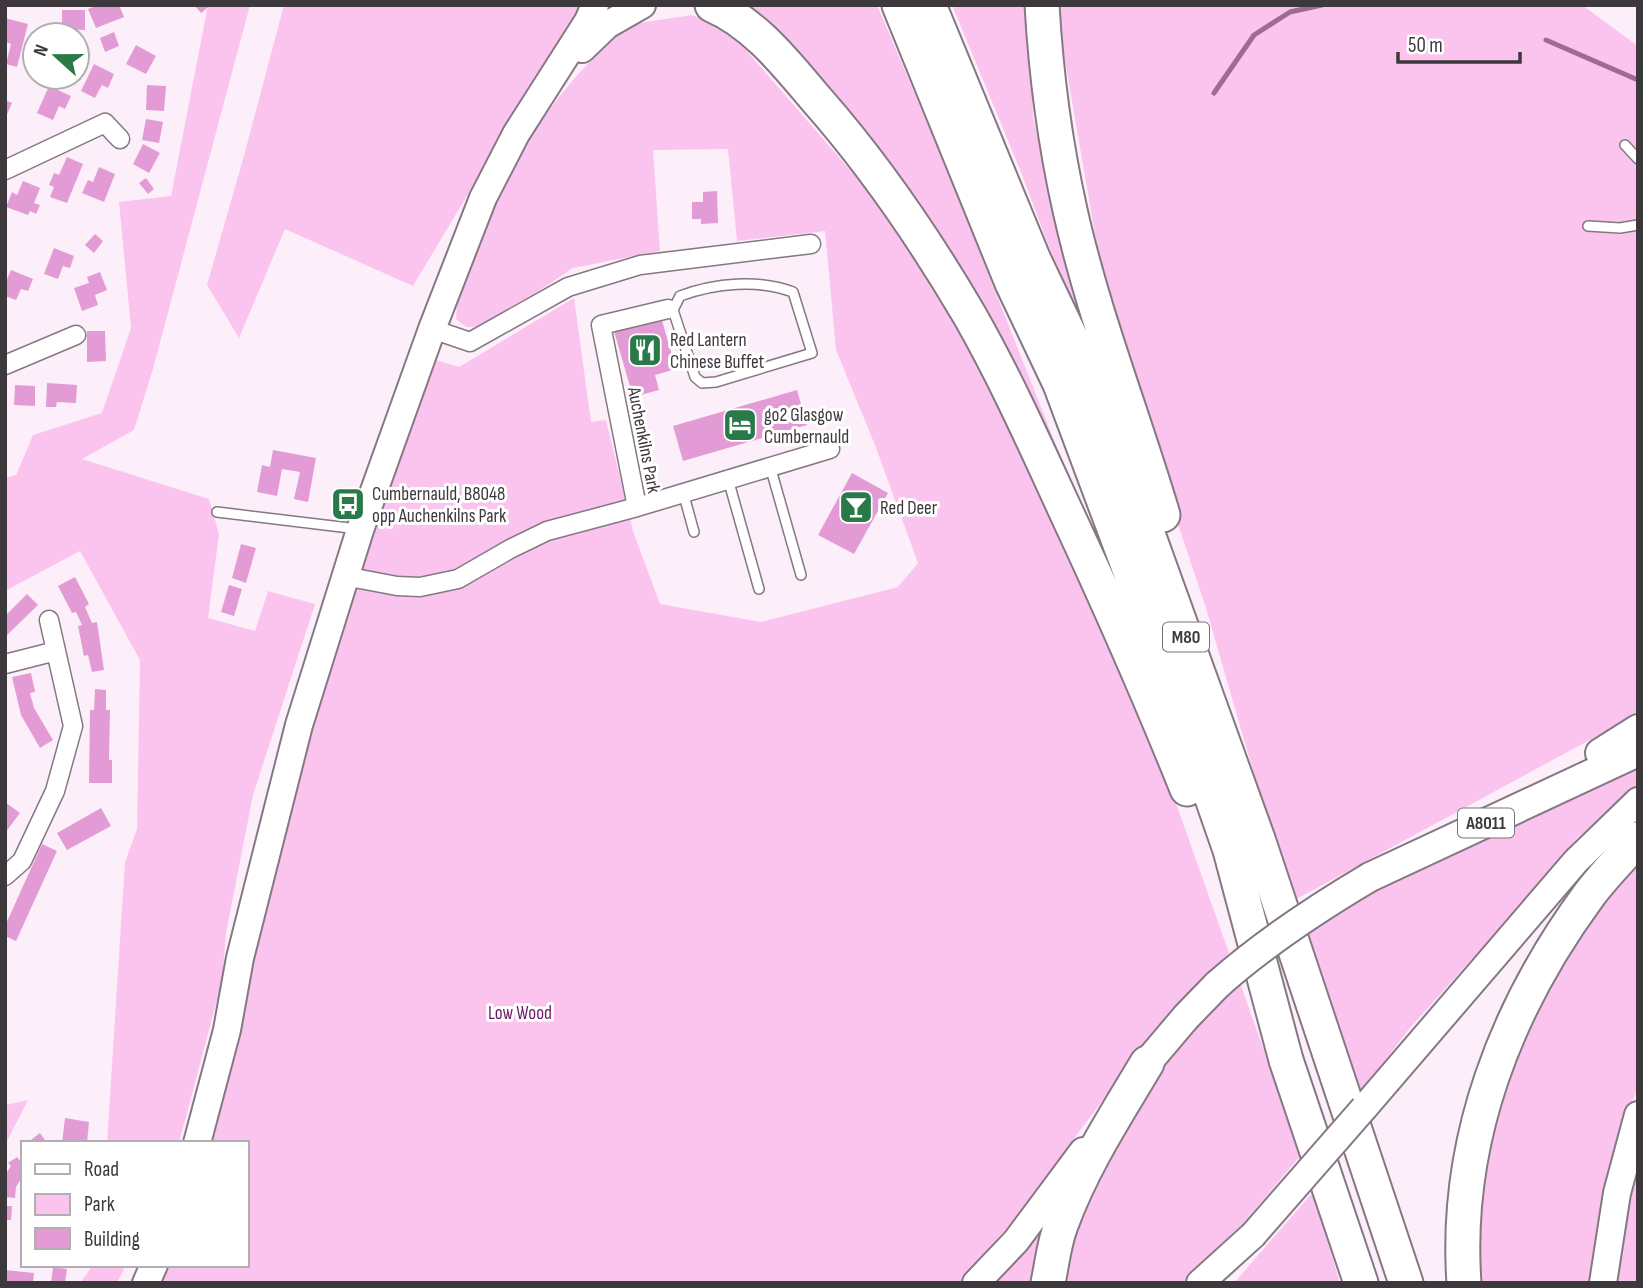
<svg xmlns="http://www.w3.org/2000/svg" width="1643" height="1288" font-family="'Sofia Sans Condensed',sans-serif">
  <rect width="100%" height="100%" fill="#fdeff9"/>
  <!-- green -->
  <path fill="#fbc4ef" d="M208 5H250L153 369 134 430 82 459 209 499 219 534 208 618 255 631 268 591 315 604 253 795 226 933 222 981 179 1143H107L125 862 137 829 140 660 80 551 5 591V478L16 475 33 435 102 413 131 328 119 202 171 196Z
    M284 5H581L413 286 285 229 239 338 207 285 245 152Z
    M743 5H877L950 177 1099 554 1009 378Z
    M952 5H1028L1033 116 1056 223 1099 365 1094 367 1021 172Z
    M1059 5H1582L1638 46V711L1632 717 1291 902 1205 605 1110 321 1058 20Z
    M690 15 714 20 739 42 876 200 974 355 1063 535 1178 809 1229 953 1153 1033 1011 1223 959 1283H157L164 1265H247V1143H207L235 1045 310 715 338 635 348 619 359 570 433 359 459 367 574 298 591 422 606 420 633 531 660 604 761 622 898 587 918 563 875 445 836 350 825 231 737 241 728 149 653 150 660 251 573 268 500 317 474 327H466L456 319C459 238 540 107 600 52 608 45 618 31 628 27 645 20 672 19 690 15Z
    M1638 763V785L1576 839 1522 903 1409 1029 1354 1101 1303 936 1418 865Z
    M1638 857V1087L1627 1115 1593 1283H1473V1212L1499 1082 1540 984Z
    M1240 983 1301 1155 1217 1254 1183 1283H1058L1080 1204 1155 1069 1217 1002Z
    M28 1100 5 1145V1105Z
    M1638 1152V1283H1614V1277Z
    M1313 1192 1340 1283H1234Z
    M1060 1203 1031 1274V1283H994Z
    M93 1265H116L124 1269 117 1283H80Z"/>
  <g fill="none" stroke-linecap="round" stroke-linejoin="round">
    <!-- stream -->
    <path stroke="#9e6b95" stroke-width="5" d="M1546 40 1638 80
      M1214 93 1254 35 1290 12 1322 5"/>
  </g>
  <!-- building -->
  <path fill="#e39bd5" d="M98 5H119L124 17 96 28 88 9Z
    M194 5H211L201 13Z
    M62 10H85V30L62 29Z
    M5 18 28 24 17 67 6 64 11 44 5 42Z
    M114 32 119 46 105 52 100 38Z
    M136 45 156 56 146 74 126 64Z
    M94 64 114 74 108 88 102 85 95 98 81 91Z
    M147 85 166 86 164 111 146 110Z
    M49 86 71 96 65 109 59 106 53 120 37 113Z
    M5 100 12 103 5 119Z
    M146 119 163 122 159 143 142 140Z
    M143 144 160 153 149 173 133 164Z
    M67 157 83 164 67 203 50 197 54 187 49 185 54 173 59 175Z
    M99 167 115 174 104 202 82 193 88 180 93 182Z
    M146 178 154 189 148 194 139 183Z
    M23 181 40 188 34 203 40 205 36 214 30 211 28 215 6 207 12 192 17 195Z
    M717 191 718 223 701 224V219H692V202H703V192Z
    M95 234 103 241 94 253 85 245Z
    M54 248 74 256 70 268 63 266 58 279 44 274Z
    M11 270 33 279 28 291 21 289 16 300 5 296V284Z
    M100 272 107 290 95 295 98 305 82 311 74 288 89 283 87 277Z
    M661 317 676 369 655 375 659 390 633 397 614 331Z
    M87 331H105L106 361 87 362Z
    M47 383 77 385 76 403 57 402 56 407H46Z
    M15 385 35 386V406L14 405Z
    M797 390 807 425 683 461 673 426Z
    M273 450 316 458 308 502 294 499 300 472 282 469 277 496 257 492 262 465 270 467Z
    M852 473 888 493 854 554 818 535Z
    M241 544 256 548 246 583 232 578Z
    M75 577 89 604 85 607 92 623 97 622 104 670 92 672 88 655 84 656 78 626 82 625 76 612 72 613 58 586Z
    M229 585 242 589 234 616 221 612Z
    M27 594 38 605 5 637V616Z
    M31 673 35 692 30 693 34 708 53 740 40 748 21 715 12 677Z
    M95 689 106 690V710H110L109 760H112V783H89L90 710H94Z
    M5 802 20 813 5 833Z
    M101 808 111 826 67 850 57 833Z
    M42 844 57 851 16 941 5 936V926Z
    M65 1118 89 1122 87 1143H62Z
    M40 1133 47 1143H27Z
    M17 1157 20 1161 23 1159V1182L21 1179 16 1187 15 1198 5 1197V1175L11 1166 8 1163Z
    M5 1206H12L11 1220H5Z
    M53 1267 67 1269 65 1283H51Z
    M5 1270 34 1273 33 1283H5Z"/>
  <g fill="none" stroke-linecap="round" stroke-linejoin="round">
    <!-- lane casing -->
    <g stroke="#847882" stroke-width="12">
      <path id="lane" d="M1625 145 1638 159
        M1588 226 1620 228 1638 225
        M668 309 673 310 695 377 702 383 716 382 812 353 793 292C758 279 715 283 680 296L673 310
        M770 466 801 575
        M728 479 759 589
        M683 492 694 532
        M217 512 358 529"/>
    </g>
    <!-- street casing -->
    <g stroke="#847882" stroke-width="21">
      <path id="street" d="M5 170 105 123 120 139
        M432 329 470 342 568 287 640 265 811 244
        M5 365 76 335
        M637 507 601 325 668 309
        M344 576 397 586 420 587 458 579 510 549 547 531 637 507 830 449
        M5 664 56 651
        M5 876 22 861 55 791 73 726 49 620"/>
    </g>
    <!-- secondary casing -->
    <g stroke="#847882" stroke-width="30">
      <path id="secondary" d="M582 49 607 25 642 5
        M1364 1108 1576 861 1638 801
        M197 1143 227 1030 240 958 299 725 360 530 432 329 483 198 516 134 588 21 595 5
        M146 1283 154 1265
        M976 1283 1016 1241 1083 1151
        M1200 1283 1253 1235
        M1603 1283 1617 1193 1638 1115"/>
    </g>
    <!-- primary casing -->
    <g stroke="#847882" stroke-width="32">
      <path id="primary" d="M1600 753 1638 729
        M1370 877 1638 752
        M1147 1063 1186 1017 1217 985"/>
    </g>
    <!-- highway casing -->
    <g stroke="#847882" stroke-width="37">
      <path id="highway" d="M712 5C756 24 787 65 817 100 875 166 926 241 970 316 1007 381 1037 449 1068 516 1110 606 1150 697 1187 789
        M899 5 1012 283 1060 384 1174 689 1230 850 1286 1060 1361 1283
        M929 5 1034 260 1085 367 1139 509 1258 839 1406 1283
        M1042 5C1046 74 1055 143 1070 210 1093 314 1133 414 1163 515
        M1048 1283C1052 1264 1054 1243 1061 1225 1082 1167 1116 1115 1147 1063
        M1464 1283C1454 1141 1506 1008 1589 895 1604 875 1622 857 1638 839"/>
    </g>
    <!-- lane -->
    <use href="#lane" stroke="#fff" stroke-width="9"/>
    <!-- street -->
    <use href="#street" stroke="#fff" stroke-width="18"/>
    <!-- secondary -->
    <use href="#secondary" stroke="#fff" stroke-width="26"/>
    <!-- primary -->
    <use href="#primary" stroke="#fff" stroke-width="28"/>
    <!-- highway -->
    <use href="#highway" stroke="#fff" stroke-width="33"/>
    <!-- secondary-bridge casing -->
    <g stroke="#847882" stroke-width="30" stroke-linecap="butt">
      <path id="secondary-bridge" d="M1253 1235 1364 1108"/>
    </g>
    <!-- primary-bridge casing -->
    <g stroke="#847882" stroke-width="32" stroke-linecap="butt">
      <path id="primary-bridge" d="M1217 985C1264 943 1316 909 1370 877"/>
    </g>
    <!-- secondary-bridge -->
    <use href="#secondary-bridge" stroke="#fff" stroke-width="26"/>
    <!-- primary-bridge -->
    <use href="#primary-bridge" stroke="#fff" stroke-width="28"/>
  </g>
  <!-- icons -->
  <defs>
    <g id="restaurant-square" transform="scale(1.75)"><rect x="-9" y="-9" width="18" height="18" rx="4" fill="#297949" stroke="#fff"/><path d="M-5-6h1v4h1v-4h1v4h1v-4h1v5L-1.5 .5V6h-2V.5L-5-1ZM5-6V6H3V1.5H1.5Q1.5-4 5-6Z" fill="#fff"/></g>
    <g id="hotel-square" transform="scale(1.75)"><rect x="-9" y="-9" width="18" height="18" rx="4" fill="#297949" stroke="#fff"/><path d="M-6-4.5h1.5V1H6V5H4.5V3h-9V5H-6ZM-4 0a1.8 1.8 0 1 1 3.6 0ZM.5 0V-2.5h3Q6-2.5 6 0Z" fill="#fff"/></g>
    <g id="bus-square" transform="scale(1.75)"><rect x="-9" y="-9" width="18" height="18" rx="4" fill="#297949" stroke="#fff"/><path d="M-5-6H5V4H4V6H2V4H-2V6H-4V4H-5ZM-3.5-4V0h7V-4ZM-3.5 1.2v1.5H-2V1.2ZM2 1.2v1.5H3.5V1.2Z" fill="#fff"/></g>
    <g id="bar-square" transform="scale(1.75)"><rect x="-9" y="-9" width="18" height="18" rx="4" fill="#297949" stroke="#fff"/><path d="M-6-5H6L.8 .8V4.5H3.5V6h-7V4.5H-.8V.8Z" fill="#fff"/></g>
  </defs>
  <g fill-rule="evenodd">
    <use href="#restaurant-square" x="645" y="350"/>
    <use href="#hotel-square" x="740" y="425"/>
    <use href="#bus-square" x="348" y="504"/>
    <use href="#bar-square" x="856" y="507"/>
  </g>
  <g text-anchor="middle" stroke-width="6" stroke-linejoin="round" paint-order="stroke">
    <!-- shield labels -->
    <g fill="#fff" stroke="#777476" stroke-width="2">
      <rect x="1163" y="622.5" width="46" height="29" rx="5"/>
      <rect x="1458" y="808.5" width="56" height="29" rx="5"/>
    </g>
    <g font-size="18" font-weight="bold" fill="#3d383c">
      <text x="1186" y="643">M80</text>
      <text x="1486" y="829">A8011</text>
    </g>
    <!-- poi labels -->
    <g font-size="19" fill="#3d383c" stroke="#fff" text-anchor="start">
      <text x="670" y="346">Red Lantern<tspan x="670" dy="22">Chinese Buffet</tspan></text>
      <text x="764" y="421">go2 Glasgow<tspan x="764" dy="22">Cumbernauld</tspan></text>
      <text x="372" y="500">Cumbernauld, B8048<tspan x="372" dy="22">opp Auchenkilns Park</tspan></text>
      <text x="880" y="514">Red Deer</text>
    </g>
    <!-- street labels -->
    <g font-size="19" fill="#3d383c" stroke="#fff">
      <text transform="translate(645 440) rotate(79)" y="7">Auchenkilns Park</text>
    </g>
    <!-- park labels -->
    <g font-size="19" fill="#6d1963" stroke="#fff">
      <text x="520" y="1019">Low Wood</text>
    </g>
  </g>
  <!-- border -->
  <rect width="1643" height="1288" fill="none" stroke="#3d383c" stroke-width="14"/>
  <!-- legend -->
  <rect x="21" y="1141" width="228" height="126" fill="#ffffff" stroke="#b1afb1" stroke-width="2"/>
  <rect x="35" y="1164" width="35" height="10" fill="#ffffff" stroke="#b1afb1" stroke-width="2"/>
  <text x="84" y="1176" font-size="21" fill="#3d383c">Road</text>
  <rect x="35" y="1194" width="35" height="21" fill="#fbc4ef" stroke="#b1afb1" stroke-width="2"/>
  <text x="84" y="1211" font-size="21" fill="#3d383c">Park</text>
  <rect x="35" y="1228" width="35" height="21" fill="#e39bd5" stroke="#b1afb1" stroke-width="2"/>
  <text x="84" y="1246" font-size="21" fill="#3d383c">Building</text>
  <!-- north arrow -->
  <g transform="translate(56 56) rotate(291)"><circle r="33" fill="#ffffff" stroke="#b1afb1" stroke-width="2"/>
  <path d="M0-5L12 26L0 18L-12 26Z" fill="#297949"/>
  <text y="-10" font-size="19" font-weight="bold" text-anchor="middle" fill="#3d383c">N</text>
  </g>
  <!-- scale -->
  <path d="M1398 52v10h122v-10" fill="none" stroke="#3d383c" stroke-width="3.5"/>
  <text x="1408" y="52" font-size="21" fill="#3d383c" stroke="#ffffff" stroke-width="5" paint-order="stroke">50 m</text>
</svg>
